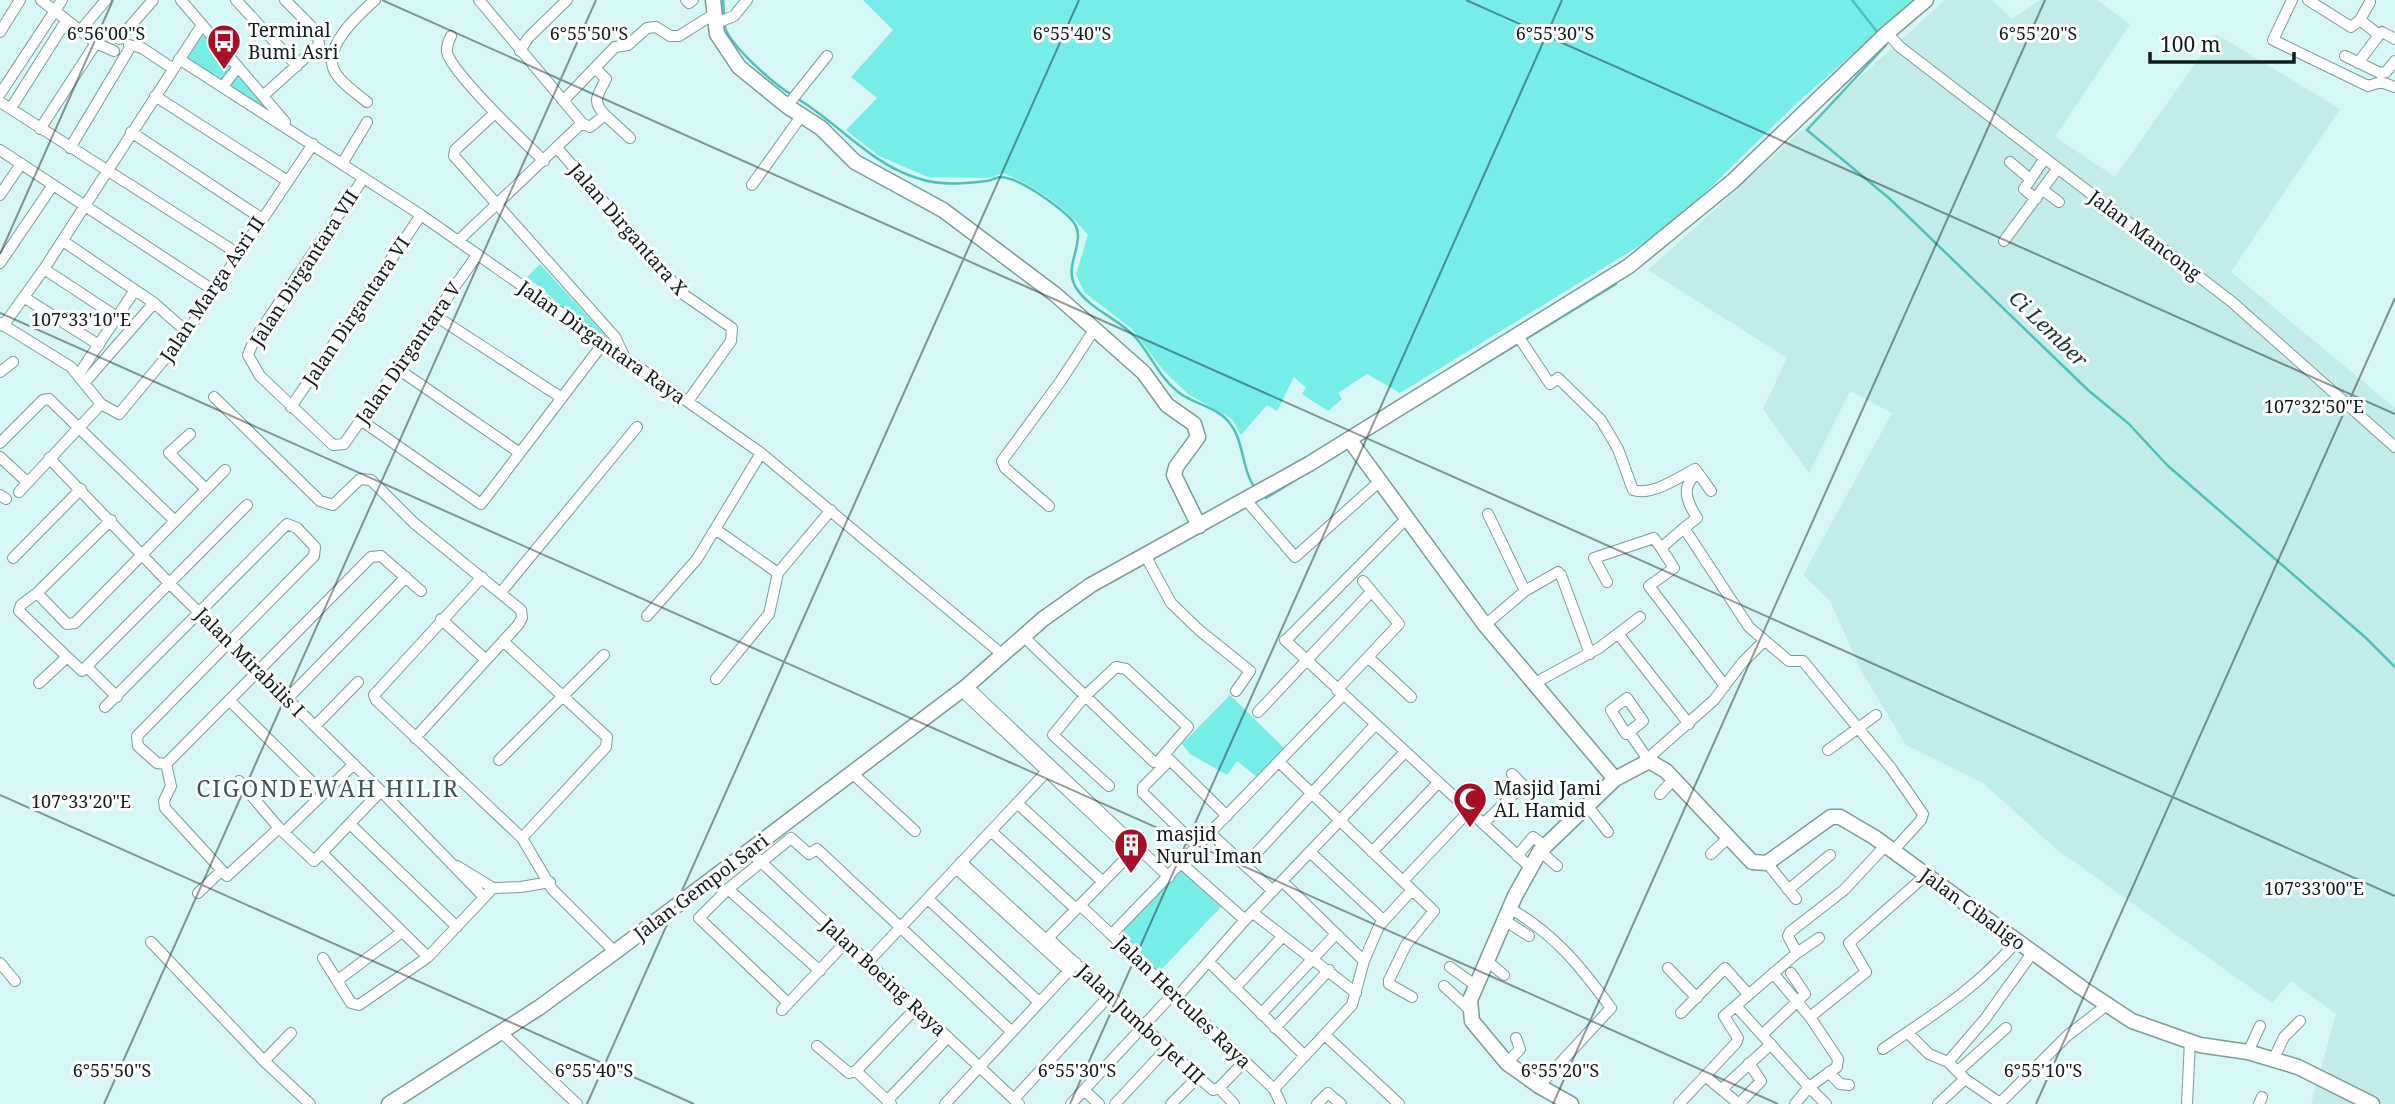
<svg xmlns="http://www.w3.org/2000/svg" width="2395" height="1104" font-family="'Noto Serif',serif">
  <rect width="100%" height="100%" fill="#d6f7f5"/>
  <!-- built -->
  <path fill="#c2ece9" d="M1945 0H1992L2012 19 2040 0H2097L2130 24 2055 137 2115 177 2216 34 2340 109 2231 272 2395 408V1104H2311L2336 1014 2291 981 2272 1003 2055 848 1983 783 1906 745 1862 672 1830 601 1803 575 1892 413 1850 391 1809 473 1763 409 1787 358 1648 270Z"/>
  <!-- green -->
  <path fill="#76ede7" d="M863 0H1914L1798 102 1670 227 1400 393 1367 374 1338 393 1342 399 1328 411 1302 394 1306 388 1294 377 1277 411 1267 405 1241 435 1232 419 1188 394 1163 370 1132 329 1084 292 1076 274 1088 235C1067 208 1035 186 1003 173L989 178 928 177 879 156 846 130 877 98 851 77 893 30Z
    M205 33 266 103 263 107 185 58Z
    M540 264 614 345 612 347 527 277Z
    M1230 695 1284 748 1257 777 1237 761 1227 775 1190 754 1182 744Z
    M1182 870 1221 907 1159 972 1118 935Z"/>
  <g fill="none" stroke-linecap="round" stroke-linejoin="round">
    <!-- stream -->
    <path stroke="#4ec1bc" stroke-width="2.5" d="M723 0 724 16
      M1852 0 1878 33
      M724 23C725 42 775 85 792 95
      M1884 42 1886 45 1807 130 1890 199 2088 390 2129 424 2167 465 2366 638 2395 667
      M798 99C838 123 871 164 917 178 937 185 965 184 986 181 991 181 996 177 1001 177 1020 178 1055 204 1069 217 1092 238 1062 262 1075 286 1089 310 1119 318 1136 338 1151 355 1159 377 1178 392 1193 404 1215 406 1228 421 1245 440 1241 471 1256 489
      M1416 406 1616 284
      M1264 496 1266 498 1345 450"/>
    <!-- street casing -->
    <g stroke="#7d9b99" stroke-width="12">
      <path id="street" d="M41 0 96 43 114 51
        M181 0 285 122
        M236 0 297 66
        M686 0 689 3 693 0
        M2292 0 2273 40 2368 86 2381 82 2395 87
        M2308 0 2351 27 2360 20
        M2370 2 2360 20 2379 35
        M714 24 734 16 747 0
        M80 31 106 0
        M0 32 20 0
        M1887 33 1900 47 2232 302 2395 447
        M451 36C449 41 446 46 447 52 450 71 527 145 544 161
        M119 39 153 0
        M129 45 142 48 172 68
        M520 51 528 38 567 0
        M2345 56 2380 73 2386 72 2395 61
        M179 59 421 215 761 453 1003 655
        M2358 63 2379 35 2382 32 2395 39
        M595 68 606 79C598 95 591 101 605 115
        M223 86 238 67
        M0 94 62 0
        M155 96 286 180
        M263 96 319 45 318 33 285 0
        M564 100 615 47 628 45 647 28 656 27 670 36H679L714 14
        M0 102 237 253
        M367 102C356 93 342 84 335 72 321 48 359 14 375 0
        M787 106 827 56
        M11 108 66 21
        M495 113 455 150 454 156 615 337 626 360
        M582 123 590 127 605 115 630 138
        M40 129 96 43
        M131 132 261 218
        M70 148 128 51
        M558 149 683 294 732 328 731 341 688 401
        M0 150 213 290
        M2010 162 2030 179
        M342 164 367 122
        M363 179 254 340 248 355 260 376 333 445 344 444 477 255
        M752 185 802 115
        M2043 190 2059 202
        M0 195 21 164
        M2036 199 2024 189 2045 158
        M63 241 154 303 187 332
        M458 241 582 123 479 0
        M2004 241 2058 168
        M0 263 53 185
        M44 269 117 317
        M25 298 99 345
        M434 315 562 398
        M0 323 71 367 101 404 119 414 187 332 313 144
        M3 326 44 269 202 25
        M1518 336 1550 384 1558 378 1601 420 1618 449 1633 490C1653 496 1677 478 1695 469L1711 491
        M398 369 520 453
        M0 372 13 362
        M79 374 135 290
        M85 382 154 303
        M214 397 320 501 333 505 360 479 371 480 414 523 521 610 522 618 518 625 415 738
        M291 407 421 215
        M362 421 481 504 602 345
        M190 434 169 453 206 489
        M0 443 43 400 49 399 174 520
        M0 457 27 482
        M49 458 168 582 381 791 483 896
        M19 492 101 404
        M0 495 6 499
        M1246 500 1295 557 1380 481
        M1049 506 1005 468 1002 461 1060 382 1094 330
        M1488 514 1525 591
        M111 520 37 593 67 624 75 623 225 470
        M1684 528 1697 518C1687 502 1680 486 1697 474
        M715 529 778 573
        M1145 555 1171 603 1199 630 1250 671 1236 691
        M13 558 81 489
        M482 577 374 695 376 700 522 838
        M1607 582 1594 558 1654 538 1661 548
        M502 591 637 427
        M37 593 21 605 19 611 82 671 247 505
        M647 616 697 559 761 453
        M441 619 486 660
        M1485 625 1525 591 1558 572 1561 575 1590 654
        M1619 635 1689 724
        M1024 637 1154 762H1158L1188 727 1126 669 1116 667 1084 697 1053 735 1109 786
        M1289 637 1407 518
        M1285 640 1530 867
        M503 641 607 737 606 747 522 838 552 889 615 952
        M1368 657 1411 697
        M87 667 117 697
        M716 679 769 614 778 573 831 510
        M39 683 66 658
        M1533 684 1599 648 1640 617
        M967 686 1169 877
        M1725 686 1649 586 1674 568 1661 548 1684 528 1749 627 1789 661H1803L1891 768 1923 814 1921 820 1893 851
        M1337 690 1399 624 1363 581
        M967 696 1132 852
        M287 699 406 577
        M229 700 323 793
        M105 707 287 524 297 528 315 547 314 556 137 736 138 746 157 763 166 764 371 557 381 556 421 591
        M1258 712 1371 592
        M315 726 358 682
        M1629 732 1626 734 1611 710 1627 698 1643 721 1629 732 1649 761
        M1828 750 1876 715
        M499 760 604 655
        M1649 761 1654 753 1714 700 1742 663 1763 642
        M1279 762 1434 911 1406 945 1389 980V984L1412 997
        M166 764 171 786 164 801 165 808 227 876 279 828
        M852 773 915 831
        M239 781 279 828 314 861 381 791
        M1660 794 1674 779
        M1017 803 1103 882
        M1586 804 1608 832
        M350 824 457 927
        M1483 824 1523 785 1512 774
        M991 831 1076 909
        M284 832 354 764
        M1211 834 1273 891
        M1198 847 1143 793V787L1170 760 1227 816
        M1540 851 1557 866
        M1372 852 1438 783
        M1311 853 1383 920
        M323 854 428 957
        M1711 854 1729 837
        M1517 856 1533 837 1545 846
        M757 858 1019 1104
        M1250 860 1375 725
        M961 862 1046 940
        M1767 863 1796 899
        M1182 864 1245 920
        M457 866 493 888 521 887 550 882
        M956 868 1069 971
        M1282 881 1364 961
        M1403 881 1468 812
        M728 889 820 971
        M1788 890 1830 855
        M198 893 221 871
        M928 899 1039 1002
        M1080 905 1274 1089 1281 1104
        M1509 908C1554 933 1581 967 1611 1008L1539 1086
        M1253 913 1356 993
        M1504 920 1529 936
        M1112 934 1343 695
        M1048 938 1198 1077 1213 1090 1219 1088 1234 1104
        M151 942 264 1061 310 1104
        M1044 942 1136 848
        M1797 953 1788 936 1790 932 1844 890 1886 845
        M323 958 351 1003 359 1005 428 957 493 888
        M1486 960 1504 975
        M868 962 1051 767
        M1209 962 1305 1056
        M0 963 15 981
        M1450 967 1475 985
        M1668 968 1697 998
        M1773 973 1810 1017 1838 1059 1837 1067 1809 1087 1826 1104
        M338 980 402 932
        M1444 986 1469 1009
        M1235 988 1281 938
        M1177 997 1245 920 1404 753
        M788 1003 699 918 728 889 791 838 809 854 817 849 1012 1032
        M1736 1006 1809 1087 1795 1104
        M782 1010 846 942
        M1681 1013 1725 968 1748 994
        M1261 1014 1336 934
        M1810 1017 1866 972 1849 943 1926 875
        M1275 1028 1329 970
        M501 1032 577 1104
        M1908 1033 1929 1054 1948 1062 1965 1079 2000 1103
        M1763 1034 1805 994 1791 973
        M1325 1035 1399 1104
        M817 1046 849 1073 856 1071
        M1883 1049C1935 1013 1975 990 2017 941
        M2248 1052 2260 1026
        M2274 1058 2284 1037 2300 1021
        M264 1061 291 1033
        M1948 1062 1985 1019 2033 952
        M1507 1063 1520 1049 1516 1038
        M1958 1071 2006 1028
        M1829 1072 1840 1084 1849 1085
        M1705 1076 1739 1104
        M1219 1088 1245 1061
        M1274 1089 1352 1005 1364 961 1379 926 1412 890
        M1722 1089 1771 1044
        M1084 1090 1099 1104
        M1014 1099 1110 995
        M887 1101 948 1037
        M891 1104 856 1071 916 1008
        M945 1104 1076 963
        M1071 1104 1173 994
        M1115 1104 1167 1048
        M1171 1104 1198 1077
        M1317 1104 1328 1093 1341 1104
        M1679 1104 1736 1043 1738 1038 1724 1016 1797 953 1819 938
        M1739 1104 1761 1081 1749 1063
        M1938 1104 1965 1079
        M1999 1104 2067 1036 2107 1005
        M2187 1104 2190 1041
        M2259 1104 2262 1097"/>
    </g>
    <!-- secondary casing -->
    <g stroke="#7d9b99" stroke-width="17">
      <path id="secondary" d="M713 0 717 34 739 67 787 106 821 128 855 162 943 210 1056 295 1144 373 1167 405 1194 424 1198 437 1176 467 1174 475 1199 526
        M1349 439 1485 625 1615 779
        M389 1104 540 1007 615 952 967 686 1043 619 1091 585 1309 464 1629 266 1733 181 1887 33 1926 0
        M1571 1104 1539 1086 1507 1063 1472 1021 1470 1000 1515 896 1540 851 1615 779 1649 761 1666 771 1752 862 1767 863 1831 817H1840L1874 837 2082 988 2132 1021 2200 1045 2248 1052 2298 1067 2372 1104"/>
    </g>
    <!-- street -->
    <use href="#street" stroke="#fff" stroke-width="10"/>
    <!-- secondary -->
    <use href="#secondary" stroke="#fff" stroke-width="14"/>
  </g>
  <!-- ticks -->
  <path fill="none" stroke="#111d1c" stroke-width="2" stroke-opacity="0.45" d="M382 0 2395 896M1466 0 2395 414M0 254 113 0M0 313 1778 1104M0 795 694 1104M104 1104 596 0M587 1104 1079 0M1070 1104 1562 0M1553 1104 2045 0M2036 1104 2395 298"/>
  <!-- icons -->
  <defs>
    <g id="bus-pin" transform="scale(1.75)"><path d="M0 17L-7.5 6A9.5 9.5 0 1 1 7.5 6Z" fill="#a70f24" stroke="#fff"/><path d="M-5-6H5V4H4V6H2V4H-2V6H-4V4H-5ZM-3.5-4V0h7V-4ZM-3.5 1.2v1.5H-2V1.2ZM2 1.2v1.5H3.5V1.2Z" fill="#fff"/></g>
    <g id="mosque-pin" transform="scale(1.75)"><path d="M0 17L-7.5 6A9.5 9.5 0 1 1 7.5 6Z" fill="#a70f24" stroke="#fff"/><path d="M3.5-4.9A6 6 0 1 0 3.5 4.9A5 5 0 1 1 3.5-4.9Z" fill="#fff"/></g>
    <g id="building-pin" transform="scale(1.75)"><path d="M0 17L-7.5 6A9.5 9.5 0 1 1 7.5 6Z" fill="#a70f24" stroke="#fff"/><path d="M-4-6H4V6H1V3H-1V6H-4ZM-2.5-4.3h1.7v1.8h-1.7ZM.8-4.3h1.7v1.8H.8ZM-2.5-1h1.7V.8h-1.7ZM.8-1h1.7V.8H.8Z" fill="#fff"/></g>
  </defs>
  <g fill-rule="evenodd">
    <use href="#bus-pin" x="224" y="41"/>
    <use href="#mosque-pin" x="1470" y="799"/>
    <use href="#building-pin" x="1131" y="845"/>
  </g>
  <g text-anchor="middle" stroke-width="6" stroke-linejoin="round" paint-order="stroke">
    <!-- poi labels -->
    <g font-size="19" fill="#111d1c" stroke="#fff" text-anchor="start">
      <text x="248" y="37">Terminal<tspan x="248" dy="22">Bumi Asri</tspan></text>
      <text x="1494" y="795">Masjid Jami<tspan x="1494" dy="22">AL Hamid</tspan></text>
      <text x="1156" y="841">masjid<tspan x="1156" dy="22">Nurul Iman</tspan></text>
    </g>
    <!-- street labels -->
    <g font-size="19" fill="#111d1c" stroke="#fff">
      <text transform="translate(628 229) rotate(49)" y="7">Jalan Dirgantara X</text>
      <text transform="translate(2145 235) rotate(37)" y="7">Jalan Mancong</text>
      <text transform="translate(304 268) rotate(-57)" y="7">Jalan Dirgantara VII</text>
      <text transform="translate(212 289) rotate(-56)" y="7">Jalan Marga Asri II</text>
      <text transform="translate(356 311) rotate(-56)" y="7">Jalan Dirgantara VI</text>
      <text transform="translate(602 342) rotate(35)" y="7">Jalan Dirgantara Raya</text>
      <text transform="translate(408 353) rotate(-55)" y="7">Jalan Dirgantara V</text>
      <text transform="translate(250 662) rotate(45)" y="7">Jalan Mirabilis I</text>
      <text transform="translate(701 887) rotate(-37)" y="7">Jalan Gempol Sari</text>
      <text transform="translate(1973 909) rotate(36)" y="7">Jalan Cibaligo</text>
      <text transform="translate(884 977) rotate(43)" y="7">Jalan Boeing Raya</text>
      <text transform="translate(1183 1002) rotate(44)" y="7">Jalan Hercules Raya</text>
      <text transform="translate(1141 1024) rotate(43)" y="7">Jalan Jumbo Jet III</text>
    </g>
    <!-- water labels -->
    <g font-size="21" font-style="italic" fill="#1e3736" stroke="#fff">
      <text transform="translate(2048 329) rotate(44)" y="7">Ci Lember</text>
    </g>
    <!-- quarter labels -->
    <g font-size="23" letter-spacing="2" fill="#3b5756" stroke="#fff">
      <text x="328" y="797">CIGONDEWAH HILIR</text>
    </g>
  </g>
  <g font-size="18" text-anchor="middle" fill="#111d1c" stroke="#fff" stroke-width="6" stroke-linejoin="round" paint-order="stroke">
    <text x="106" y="40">6°56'00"S</text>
    <text x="2038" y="40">6°55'20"S</text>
    <text x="589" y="40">6°55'50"S</text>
    <text x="1072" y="40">6°55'40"S</text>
    <text x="1555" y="40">6°55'30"S</text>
    <text x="81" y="326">107°33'10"E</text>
    <text x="2314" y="413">107°32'50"E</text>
    <text x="81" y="808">107°33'20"E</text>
    <text x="2314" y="895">107°33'00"E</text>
    <text x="112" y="1077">6°55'50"S</text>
    <text x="594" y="1077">6°55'40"S</text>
    <text x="1077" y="1077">6°55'30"S</text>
    <text x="1560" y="1077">6°55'20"S</text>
    <text x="2043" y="1077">6°55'10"S</text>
  </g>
  <!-- scale -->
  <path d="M2150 52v10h144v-10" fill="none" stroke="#111d1c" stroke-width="3.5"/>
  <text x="2160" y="52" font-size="21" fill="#111d1c" stroke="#ffffff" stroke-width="5" paint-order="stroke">100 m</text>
</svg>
